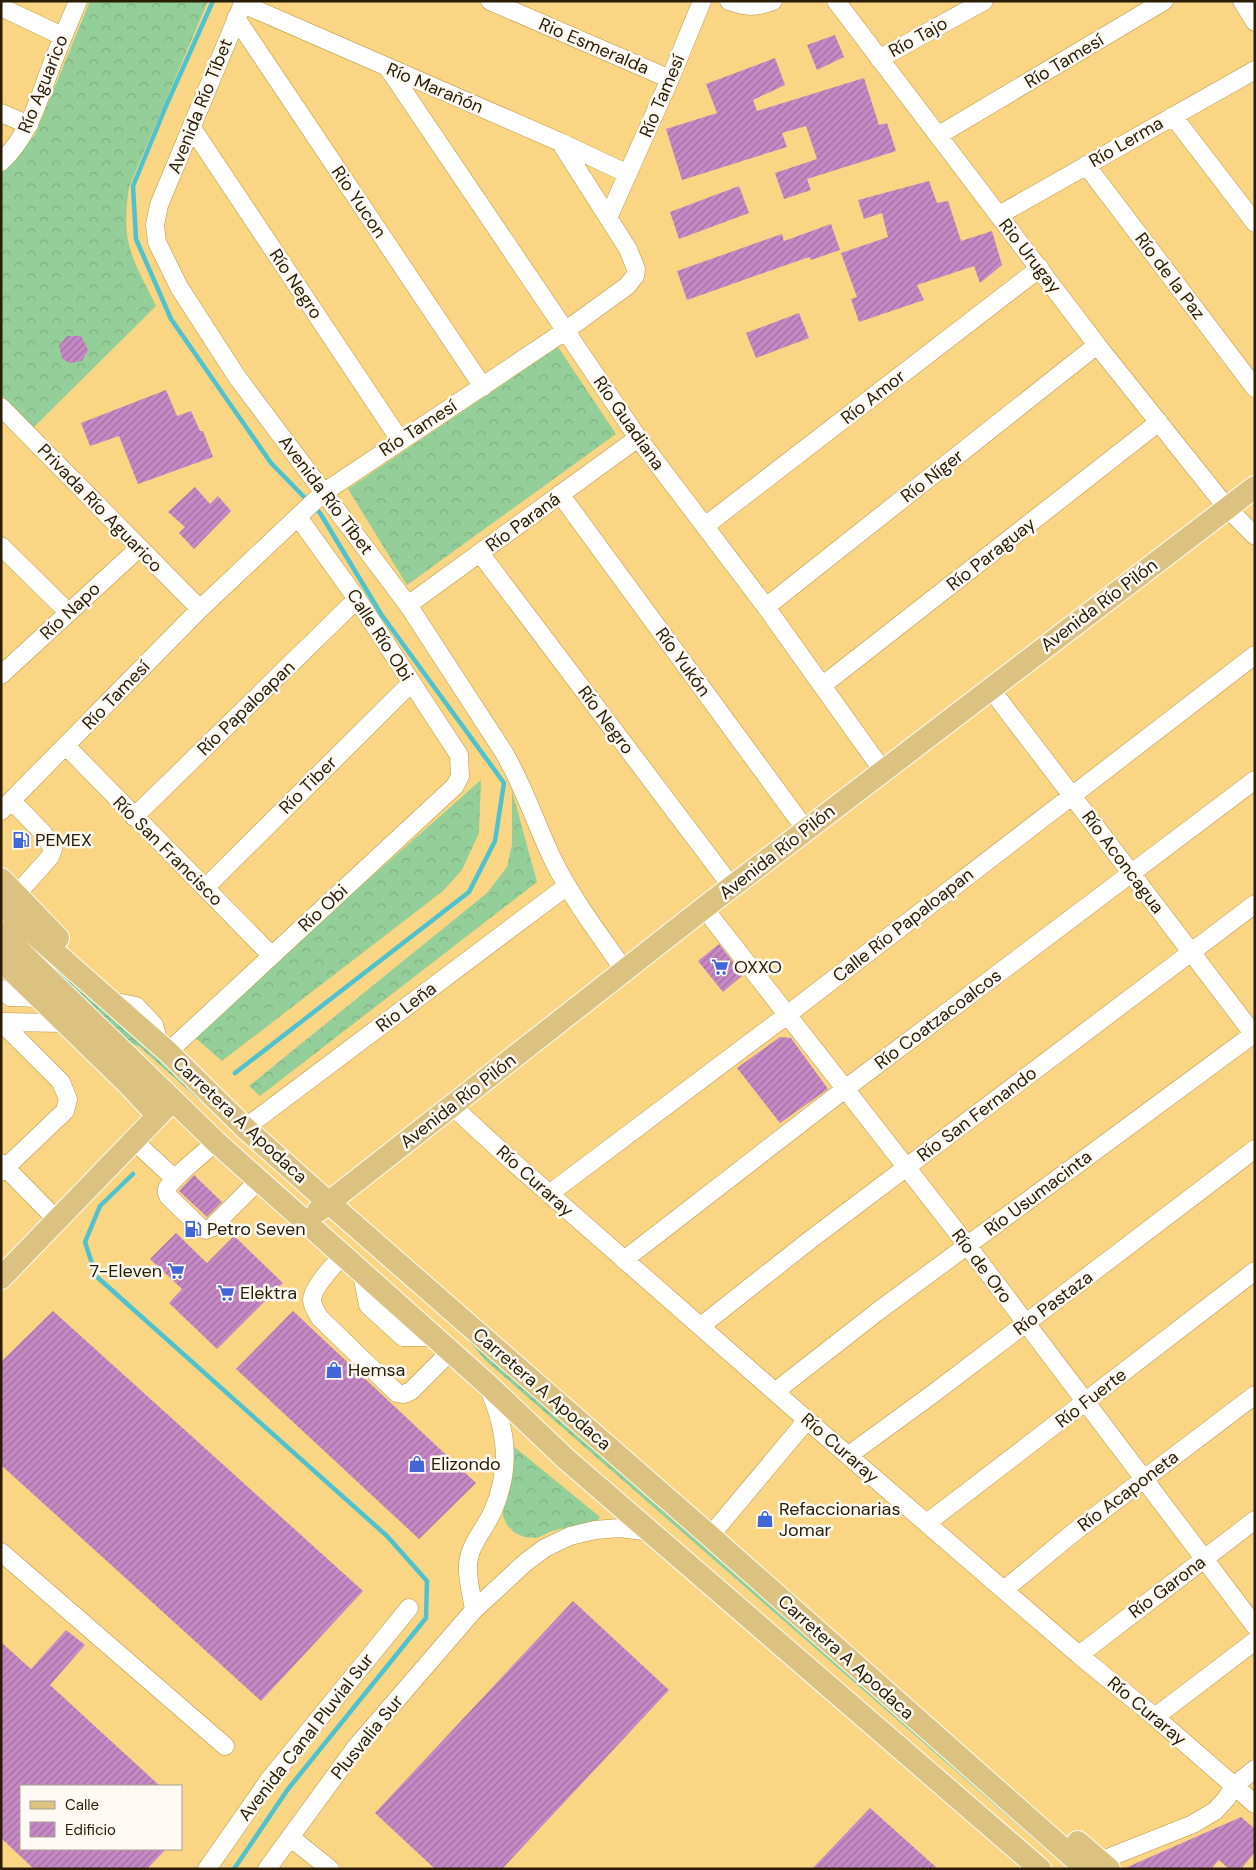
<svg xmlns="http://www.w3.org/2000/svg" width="1256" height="1870" font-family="'DM Sans',sans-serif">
  <defs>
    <pattern id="forest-crowns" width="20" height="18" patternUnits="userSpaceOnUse" patternTransform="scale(1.25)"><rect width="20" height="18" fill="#94ce98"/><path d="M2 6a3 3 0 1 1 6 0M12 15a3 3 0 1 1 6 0" fill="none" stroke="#80b081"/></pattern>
    <pattern id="building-hatch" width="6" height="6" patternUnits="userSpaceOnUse" patternTransform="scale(1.25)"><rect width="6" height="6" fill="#c689c6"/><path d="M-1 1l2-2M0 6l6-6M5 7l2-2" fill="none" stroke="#a16f9f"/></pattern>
  </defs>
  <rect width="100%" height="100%" fill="#fad583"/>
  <!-- forest -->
  <path fill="url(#forest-crowns)" d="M90 1H208L129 187C127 203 125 218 127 234 130 259 145 283 156 306L33 428 1 395V170L16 158 35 135Z
    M558 347 616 434 407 585 348 489Z
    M481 780 479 833 462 870 443 891 222 1061 192 1035Z
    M512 791 537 882 260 1096 249 1086 487 893 507 867 512 845Z
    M1 909 104 1011 294 1180 282 1174 140 1047 122 1039 1 924Z
    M460 1330 1077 1869H1068L485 1360Z
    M512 1445 600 1517 598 1520 552 1531 537 1538 524 1537 515 1533 507 1525 503 1516 504 1507 509 1489Z"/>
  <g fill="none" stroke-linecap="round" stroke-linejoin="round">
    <!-- stream -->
    <path stroke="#4fc2cf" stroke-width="4.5" d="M213 1 166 106 133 186 136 239 171 319 271 463 309 502
      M235 1073 469 892 495 841 504 783 381 614 320 513 315 508
      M133 1174 100 1206 85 1242 96 1276 387 1536 427 1581 426 1618 288 1789 234 1869"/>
  </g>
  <!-- building -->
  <path fill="url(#building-hatch)" d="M835 35 844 57 817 70 807 45Z
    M775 58 785 85 753 100 757 111 864 78 879 125 887 123 896 151 807 179 811 190 784 199 775 173 817 159 806 126 782 133 787 147 682 180 666 129 717 113 706 84Z
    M929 181 937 203 948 201 961 241 992 231 1002 265 980 283 974 266 917 285 924 300 859 322 851 299 857 297 841 253 888 237 882 213 864 219 858 200Z
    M739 186 749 213 679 239 670 212Z
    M831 224 840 250 811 260 809 257 687 300 677 271 782 234 784 241Z
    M799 313 809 338 756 358 746 333Z
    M67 336H81L88 350 82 361 69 363 62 358 59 346Z
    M166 390 177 416 191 411 200 431H203L213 457 138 484 119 436 90 446 81 423Z
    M195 487 210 504 218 496 231 511 194 549 179 533 185 527 168 512Z
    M719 944 743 975 723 992 698 961Z
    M780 1037 791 1038 828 1089 780 1123 737 1068Z
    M194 1175 222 1202 207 1217 179 1191Z
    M176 1233 207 1263 234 1236 283 1283 217 1349 169 1303 182 1289 150 1259Z
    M53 1311 363 1591 261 1701 1 1465V1362Z
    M293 1311 476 1483 419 1539 236 1369Z
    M573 1601 669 1690 502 1869H435L375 1813Z
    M66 1630 85 1645 50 1685 160 1786H21V1849H166L147 1869H34L1 1838V1642L31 1669Z
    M870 1808 938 1869H812Z
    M1241 1817 1255 1829V1852L1241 1869H1229L1219 1860 1211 1869H1123Z"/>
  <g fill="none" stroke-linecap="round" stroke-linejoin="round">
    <!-- minor casing -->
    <g stroke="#b99643" stroke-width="19">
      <path id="minor" d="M244 1 159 205 155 225 157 242 179 287 237 377 408 605 503 751C524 786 536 825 554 862 573 900 600 935 624 970
        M490 1 670 79
        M729 1C747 7 754 8 773 1
        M836 1 1097 345 1227 508 1255 536
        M1242 1 1255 22
        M243 4 560 142 628 174
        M1 7 62 36
        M236 18 483 387
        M879 59 984 1
        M388 68 638 438 766 607 883 771
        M1 113 29 125
        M1173 116 1255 223
        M192 128 400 440
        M939 135 1164 1
        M1 162C28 136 36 107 49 72 58 48 68 25 78 1
        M1086 165 1255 388
        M999 215 1255 70
        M608 218 670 79 702 1
        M1 407 200 609
        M560 494 806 830
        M705 526 1040 268
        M1 546 68 612
        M480 553 732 887
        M408 605 638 438
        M766 607 1097 345
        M1 675 139 548
        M823 685 1159 422
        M990 688 1255 1036
        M66 746 271 955
        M1 811 200 609 323 493 565 331 627 286 635 276 636 269 628 249 560 142
        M134 817 357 599
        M205 888 411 683
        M8 904 50 857 53 849 43 833 12 801
        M704 908 967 1245 1255 1626
        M1 989 10 997 40 998
        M111 1001 136 1006 154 1025 159 1044
        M1 1022 61 1082 68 1099 65 1111 1 1172
        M1 1022 65 1023
        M168 1052 455 786 460 776 459 755 357 599 298 517
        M452 1106 512 1161 807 1420 1079 1655 1155 1717 1255 1804
        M245 1128 567 886
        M133 1140 175 1179
        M216 1142C206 1151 171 1179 167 1189 166 1192 167 1193 168 1196L201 1228 206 1230 211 1228 258 1181
        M1 1163 57 1220
        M549 1194 787 1015 1255 655
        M342 1256C334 1265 312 1288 312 1300 312 1306 317 1313 320 1318L397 1393 404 1394 411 1391 450 1352
        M624 1260 845 1089 1255 780
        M362 1274 368 1305 403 1337H434
        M701 1326 810 1240 1255 904
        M776 1391 877 1312 1255 1033
        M849 1455 934 1393 1255 1149
        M927 1523 1255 1271
        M710 1536 807 1420
        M1 1552 225 1746
        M1004 1590 1073 1533 1255 1395
        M474 1610C472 1595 467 1580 468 1565 469 1545 484 1530 492 1513 512 1468 507 1430 488 1387
        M1079 1655 1255 1520
        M1155 1717 1255 1641
        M290 1837 330 1869
        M1100 1861 1193 1824 1215 1811 1226 1799 1234 1786 1255 1769
        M207 1869 269 1780 409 1608
        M267 1869 356 1747 474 1610 526 1562 545 1548 570 1536 595 1530 620 1528 651 1532"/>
    </g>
    <!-- major casing -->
    <g stroke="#fff" stroke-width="24">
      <path id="major" d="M1 879 58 938
        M1 905 168 1052 245 1128 328 1202 710 1536 1086 1869
        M1 933 216 1142 487 1384 566 1459 1040 1869
        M1 960 130 1086 158 1116
        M318 1211 704 908 1255 487
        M1 1278 173 1100
        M1078 1842 1109 1869"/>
    </g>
    <!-- minor -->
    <use href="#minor" stroke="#fff" stroke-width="18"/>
    <!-- major -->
    <use href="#major" stroke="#dcc280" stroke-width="22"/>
  </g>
  <!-- icons -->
  <defs>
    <g id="fuel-bare" transform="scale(1.35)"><path d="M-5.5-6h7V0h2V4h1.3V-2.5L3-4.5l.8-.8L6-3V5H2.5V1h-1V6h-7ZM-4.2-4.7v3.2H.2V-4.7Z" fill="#4066d8" stroke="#fefaf3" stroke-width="2.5" paint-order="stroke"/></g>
    <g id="supermarket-bare" transform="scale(1.35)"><path d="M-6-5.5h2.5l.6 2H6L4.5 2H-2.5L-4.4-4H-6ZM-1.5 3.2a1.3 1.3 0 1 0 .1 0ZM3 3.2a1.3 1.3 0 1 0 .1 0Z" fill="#4066d8" stroke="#fefaf3" stroke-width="2.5" paint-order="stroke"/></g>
    <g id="shop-bare" transform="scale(1.35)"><path d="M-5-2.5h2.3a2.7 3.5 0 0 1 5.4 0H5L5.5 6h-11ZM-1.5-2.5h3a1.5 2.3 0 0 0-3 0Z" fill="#4066d8" stroke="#fefaf3" stroke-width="2.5" paint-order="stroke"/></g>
  </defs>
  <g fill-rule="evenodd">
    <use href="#fuel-bare" x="21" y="840"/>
    <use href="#supermarket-bare" x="720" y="967"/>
    <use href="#fuel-bare" x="193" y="1229"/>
    <use href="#supermarket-bare" x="176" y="1271"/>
    <use href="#supermarket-bare" x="226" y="1293"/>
    <use href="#shop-bare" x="334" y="1370"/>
    <use href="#shop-bare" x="417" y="1464"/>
    <use href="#shop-bare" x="765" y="1519"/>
  </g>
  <g text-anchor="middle" stroke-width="5" stroke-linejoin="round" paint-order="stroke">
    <!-- street labels -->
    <g font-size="18" fill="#281d03" stroke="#fefaf3">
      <text transform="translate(918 37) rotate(-29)" y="6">Río Tajo</text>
      <text transform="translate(594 46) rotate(23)" y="6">Rio Esmeralda</text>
      <text transform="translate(1064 61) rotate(-31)" y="6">Río Tamesí</text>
      <text transform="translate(43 84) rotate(-68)" y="6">Río Aguarico</text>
      <text transform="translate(435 88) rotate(23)" y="6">Río Marañón</text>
      <text transform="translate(662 96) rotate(-67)" y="6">Río Tamesí</text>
      <text transform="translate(200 106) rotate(-68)" y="6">Avenida Río Tíbet</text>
      <text transform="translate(1126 142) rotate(-30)" y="6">Río Lerma</text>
      <text transform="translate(359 202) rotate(56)" y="6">Rio Yucon</text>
      <text transform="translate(1030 256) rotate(52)" y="6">Rio Urugay</text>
      <text transform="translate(1170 276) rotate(53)" y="6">Río de la Paz</text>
      <text transform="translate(296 284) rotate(56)" y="6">Río Negro</text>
      <text transform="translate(873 397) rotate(-38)" y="6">Río Amor</text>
      <text transform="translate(629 423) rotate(55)" y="6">Río Guadiana</text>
      <text transform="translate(418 428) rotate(-33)" y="6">Río Tamesí</text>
      <text transform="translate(932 476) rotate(-38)" y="6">Río Níger</text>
      <text transform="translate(326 495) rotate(53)" y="6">Avenida Río Tíbet</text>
      <text transform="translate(100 508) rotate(46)" y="6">Privada Río Aguarico</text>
      <text transform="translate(523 522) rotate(-36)" y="6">Río Paraná</text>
      <text transform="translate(991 554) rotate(-38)" y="6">Río Paraguay</text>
      <text transform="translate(1099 605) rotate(-37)" y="6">Avenida Río Pilón</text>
      <text transform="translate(70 611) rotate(-43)" y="6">Río Napo</text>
      <text transform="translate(380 635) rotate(57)" y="6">Calle Río Obi</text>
      <text transform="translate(683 662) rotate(54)" y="6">Río Yukón</text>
      <text transform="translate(116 695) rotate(-46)" y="6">Río Tamesí</text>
      <text transform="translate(246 708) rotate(-44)" y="6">Río Papaloapan</text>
      <text transform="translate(606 720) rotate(53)" y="6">Río Negro</text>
      <text transform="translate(308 785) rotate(-45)" y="6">Río Tiber</text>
      <text transform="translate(168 851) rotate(45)" y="6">Río San Francisco</text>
      <text transform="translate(777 852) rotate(-38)" y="6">Avenida Río Pilón</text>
      <text transform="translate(1123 862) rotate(53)" y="6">Río Aconcagua</text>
      <text transform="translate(323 908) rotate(-43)" y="6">Río Obi</text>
      <text transform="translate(903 925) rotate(-38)" y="6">Calle Río Papaloapan</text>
      <text transform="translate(406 1007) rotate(-37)" y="6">Rio Leña</text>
      <text transform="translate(938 1019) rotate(-37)" y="6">Río Coatzacoalcos</text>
      <text transform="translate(458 1101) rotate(-38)" y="6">Avenida Río Pilón</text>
      <text transform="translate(977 1114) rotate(-37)" y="6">Río San Fernando</text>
      <text transform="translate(240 1120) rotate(43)" y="6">Carretera A Apodaca</text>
      <text transform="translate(535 1181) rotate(42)" y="6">Río Curaray</text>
      <text transform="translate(1038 1193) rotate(-37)" y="6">Río Usumacinta</text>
      <text transform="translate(982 1266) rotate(53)" y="6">Río de Oro</text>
      <text transform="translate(1053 1303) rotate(-37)" y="6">Río Pastaza</text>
      <text transform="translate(542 1389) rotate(41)" y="6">Carretera A Apodaca</text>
      <text transform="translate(1091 1398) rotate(-38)" y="6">Río Fuerte</text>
      <text transform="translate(840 1448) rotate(41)" y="6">Río Curaray</text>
      <text transform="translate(1128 1491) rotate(-37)" y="6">Río Acaponeta</text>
      <text transform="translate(1167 1587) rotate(-37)" y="6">Río Garona</text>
      <text transform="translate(846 1657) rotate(42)" y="6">Carretera A Apodaca</text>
      <text transform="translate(1147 1711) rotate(40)" y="6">Río Curaray</text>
      <text transform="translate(306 1737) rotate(-52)" y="6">Avenida Canal Pluvial Sur</text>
      <text transform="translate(367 1737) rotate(-51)" y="6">Plusvalia Sur</text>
    </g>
    <!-- poi labels -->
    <g font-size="18" fill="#281d03" stroke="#fefaf3" text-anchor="start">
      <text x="35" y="846">PEMEX</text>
      <text x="734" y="973">OXXO</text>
      <text x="207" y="1235">Petro Seven</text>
      <text x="162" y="1277" text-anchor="end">7-Eleven</text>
      <text x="240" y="1299">Elektra</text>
      <text x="348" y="1376">Hemsa</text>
      <text x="431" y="1470">Elizondo</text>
      <text x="779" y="1515">Refaccionarias<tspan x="779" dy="21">Jomar</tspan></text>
    </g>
  </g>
  <!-- border -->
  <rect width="1256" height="1870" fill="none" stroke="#281d03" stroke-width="5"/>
  <!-- legend -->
  <rect x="20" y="1785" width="162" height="65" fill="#fefaf3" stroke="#a8a293"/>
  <rect x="30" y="1801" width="25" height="8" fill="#dcc280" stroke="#a8a293"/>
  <text x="65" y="1810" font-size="15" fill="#281d03">Calle</text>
  <rect x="30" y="1822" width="25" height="15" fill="url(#building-hatch)" stroke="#a8a293"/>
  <text x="65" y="1835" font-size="15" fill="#281d03">Edificio</text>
</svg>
